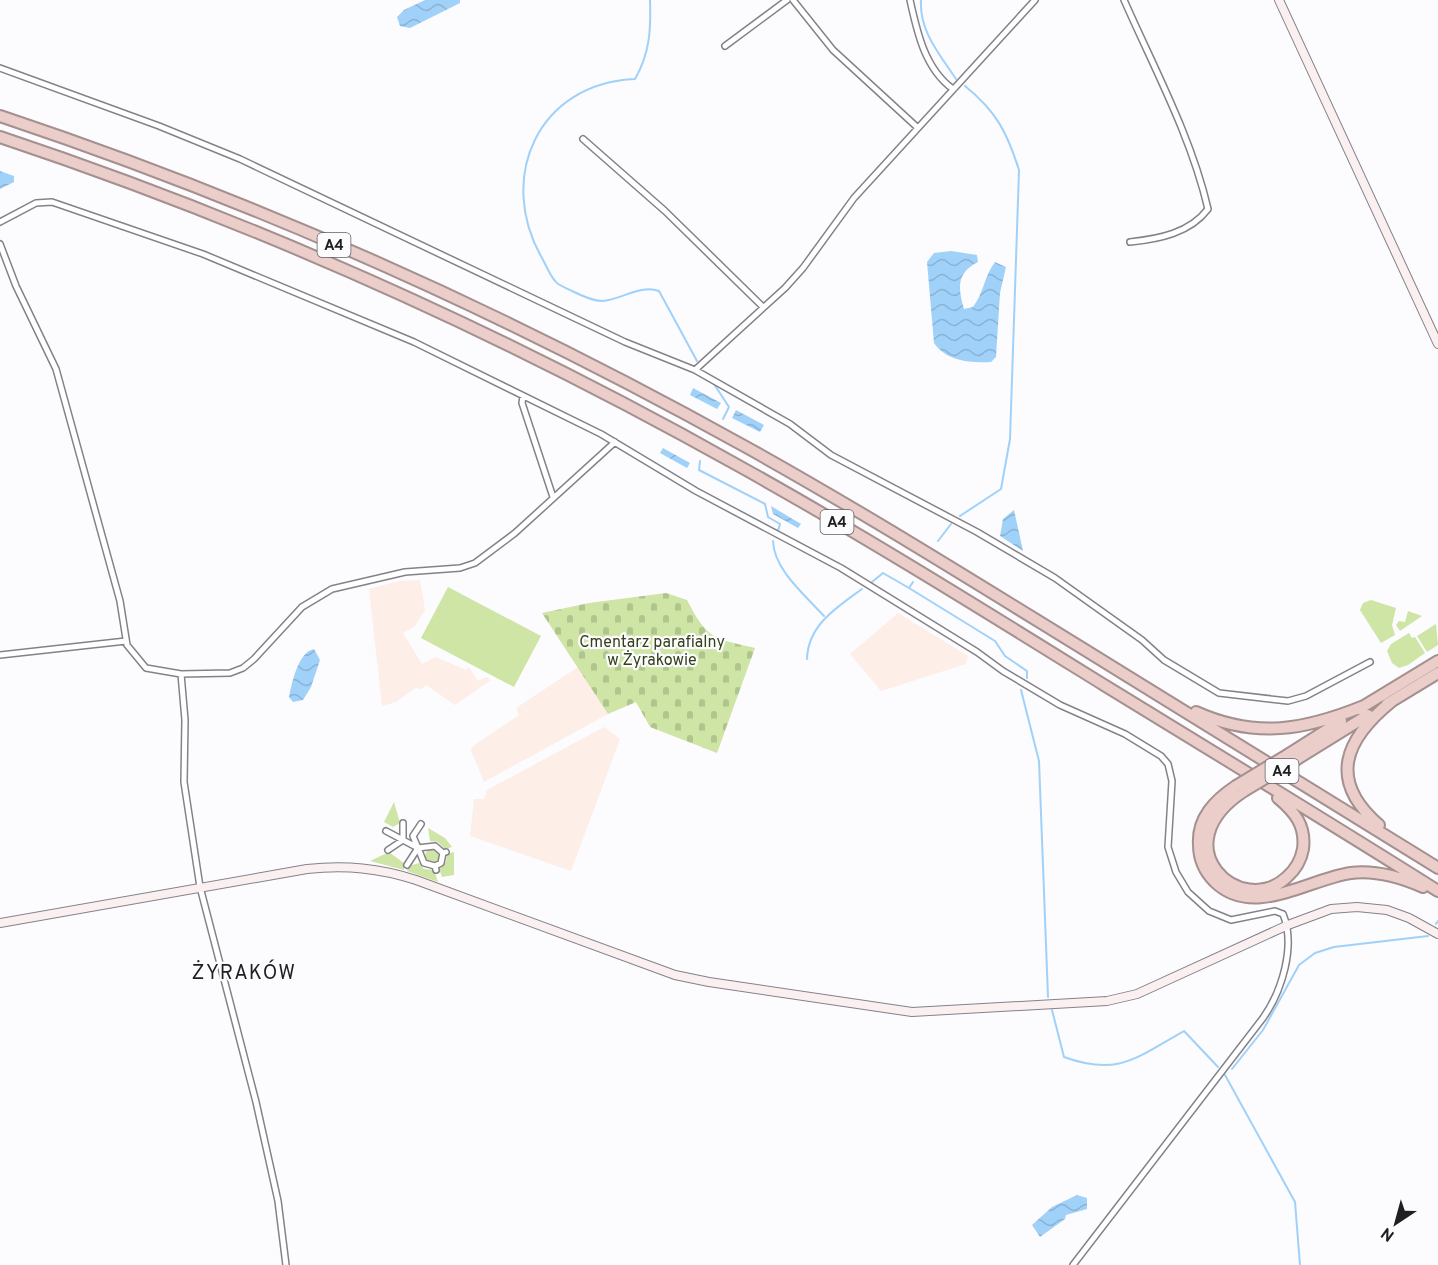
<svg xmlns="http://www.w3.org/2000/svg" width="1438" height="1265" font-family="Overpass,sans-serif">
  <defs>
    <pattern id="cemetery-stones" width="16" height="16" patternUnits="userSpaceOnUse" patternTransform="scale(1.5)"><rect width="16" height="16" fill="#cee5a5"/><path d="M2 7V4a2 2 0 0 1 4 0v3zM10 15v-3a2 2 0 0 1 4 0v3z" fill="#b0c48e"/></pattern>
    <pattern id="water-waves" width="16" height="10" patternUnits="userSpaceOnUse" patternTransform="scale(1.5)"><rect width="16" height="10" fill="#a0d1f9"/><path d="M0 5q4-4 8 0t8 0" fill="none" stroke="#89b3d5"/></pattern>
  </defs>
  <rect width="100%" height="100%" fill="#fcfbfe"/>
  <!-- industrial -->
  <path fill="#fdeee8" d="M420 580 425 610 415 626 403 633 422 664 436 657 466 670 469 667 478 681 486 677 491 680 455 705 426 685 421 689 415 688 396 702 382 706 369 589 399 581Z
    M898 613 968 656 966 664 881 691 850 654Z
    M578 667 608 714 484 782 471 750 473 746 519 715 516 708Z
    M604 727 620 739 571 871 470 836 474 799H484L487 790Z"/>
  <!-- green -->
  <path fill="#cee5a5" d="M448 587 541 636 514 687 421 638Z
    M1371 600 1396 608 1392 625 1395 635 1381 643 1360 610 1363 603Z
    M1408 611 1422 616 1400 631 1396 625 1399 621 1405 622Z
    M1436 624 1438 645 1427 652 1417 636Z
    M1409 633 1412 638 1415 637 1425 653 1408 665 1399 668 1392 663 1387 651 1391 644Z
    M394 802 400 823 393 827 384 822Z
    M428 828 445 838 452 847 445 849 438 842 430 841Z
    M425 856a7 7 0 1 1 14 0a7 7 0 1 1-14 0Z
    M389 852 405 864 404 870 370 861Z
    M454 852V875L442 877 439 869 446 862 447 854Z
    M419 863 424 869 434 870 438 882 407 871 409 866Z"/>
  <!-- cemetery -->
  <path fill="url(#cemetery-stones)" d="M666 593 687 600C708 640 713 638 755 648L717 753 650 727 636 702 608 714 542 613 589 603Z"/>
  <!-- water -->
  <path fill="url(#water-waves)" d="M425 0H460V3L410 28 400 26 397 17 404 10Z
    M0 171 14 176V182L0 189Z
    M951 251 977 255 978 262C956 273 958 288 964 309L973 307C984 293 984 276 995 262L1006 267 1000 293 996 357 991 362C970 363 946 361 934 343L927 262 934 253Z
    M693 388 721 403 717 409 690 395Z
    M736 410 764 425 760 432 732 418Z
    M663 448 690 463 687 468 660 453Z
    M771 506 801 524 798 528 773 514Z
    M1014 510 1023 551 1000 536 1003 519Z
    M314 649 320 660 311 687 303 700 293 702 289 697C292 683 298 652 314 649Z
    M1077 1195 1087 1198V1209L1066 1215 1065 1219 1040 1237 1032 1225 1052 1207Z"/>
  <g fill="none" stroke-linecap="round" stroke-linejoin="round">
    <!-- stream -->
    <path stroke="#a0d1f9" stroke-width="2" d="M650 0C651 29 650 53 635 79 538 83 496 178 542 258 546 265 550 276 556 282 559 286 567 288 572 291 580 295 593 301 602 301 621 300 640 284 659 291L697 361
      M921 0C919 31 940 55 956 79
      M714 384 729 407 723 419
      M700 461 699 470 765 504 768 517 780 524 778 531
      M960 516 1001 489 1010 439 1019 170C1007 132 996 111 965 86
      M773 541C774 570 805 595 824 616
      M938 541 951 524
      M872 582 883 573 909 588 913 582
      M909 588 995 641 1005 656 1027 671V678
      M807 659C808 625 836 608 862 589
      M1021 690 1039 761 1048 997
      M1436 924 1438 921
      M1052 1010 1064 1057C1119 1077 1137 1057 1184 1031L1218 1067
      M1232 1069 1263 1030 1299 965 1315 953 1334 947 1428 936
      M1225 1075 1295 1202 1300 1265"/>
    <!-- street casing -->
    <g stroke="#848289" stroke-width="8">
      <path id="street" d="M793 0 833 50 918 128
        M910 0C917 32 925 69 953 89
        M1124 0C1154 68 1191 136 1208 209 1190 233 1159 239 1130 242
        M725 46 787 0
        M0 68 159 126 240 159 625 342 695 370 790 424 831 455 977 532 1055 578 1142 640 1164 660 1219 693 1288 701 1306 696 1370 662
        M583 139 665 211 763 307
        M0 222 36 203 52 202 203 254 414 342 601 434 696 491 841 568 977 652 1003 671 1060 705 1125 734 1161 756 1168 764 1172 781 1168 847 1176 872 1188 892 1209 911 1231 920 1275 911 1283 914C1296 946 1282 991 1263 1018L1073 1265
        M0 244 16 286 56 369 120 601 127 645 146 668 181 674 230 673 243 668 254 659 302 607 332 589 405 572 460 568 475 563 515 533 615 442
        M695 370 785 288 803 268 854 198 1035 0
        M523 396 522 403 553 497
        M0 655 126 641
        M181 674 185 720 184 782 200 887 256 1102 278 1201 286 1265
        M386 831 418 848 424 863 435 866
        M418 848 435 846 443 853
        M388 850 403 840V823
        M407 865 418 848 413 836 421 824
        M436 870 435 866 441 863 443 853 446 852"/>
    </g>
    <!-- secondary casing -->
    <g stroke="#848289" stroke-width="10">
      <path id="secondary" d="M1279 0 1438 344
        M0 923 307 869C346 865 379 868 416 880L675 975 709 982 912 1012 1107 1001 1137 994 1288 925 1331 909 1357 907 1387 910 1409 918 1438 934"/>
    </g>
    <!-- highway casing -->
    <g stroke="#a4908f" stroke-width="14">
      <path id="highway" d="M0 116C258 202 509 315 746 447 863 512 976 583 1090 653 1206 725 1322 796 1438 868
        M0 137C255 222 504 334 739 466 863 535 983 610 1104 685 1215 753 1327 821 1438 891
        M1387 704 1438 673
        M1359 709 1438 661
        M1196 712C1256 739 1305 730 1364 706
        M1289 754 1341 721
        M1297 759 1368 715
        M1236 786C1215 800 1197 818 1199 845 1199 859 1205 872 1215 882 1254 919 1308 879 1351 873 1376 870 1400 877 1423 887
        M1244 791C1160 846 1241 920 1287 877 1295 870 1301 860 1303 849 1306 826 1295 812 1278 798
        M1379 825C1327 780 1345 739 1392 701"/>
    </g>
    <!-- street -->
    <use href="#street" stroke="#fff" stroke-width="5"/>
    <!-- secondary -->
    <use href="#secondary" stroke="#f9f0ef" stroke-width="8"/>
    <!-- highway -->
    <use href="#highway" stroke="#ebcdca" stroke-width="10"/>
    <!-- highway-bridge casing -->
    <g stroke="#a4908f" stroke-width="14" stroke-linecap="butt">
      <path id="highway-bridge" d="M1236 786 1289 754
        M1244 791 1297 759"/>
    </g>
    <!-- highway-bridge -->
    <use href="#highway-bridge" stroke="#ebcdca" stroke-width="10"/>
  </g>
  <g text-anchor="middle" stroke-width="4.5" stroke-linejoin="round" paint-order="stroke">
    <!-- shield labels -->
    <g fill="#fcfbfe" stroke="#616063" stroke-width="1.5">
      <rect x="317.5" y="233" width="33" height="24" rx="4.5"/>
      <rect x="820.5" y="510" width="33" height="24" rx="4.5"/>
      <rect x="1265.5" y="759" width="33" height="24" rx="4.5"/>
    </g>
    <g font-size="15" font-weight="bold" fill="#1f1e21">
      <text x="334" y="250">A4</text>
      <text x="837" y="527">A4</text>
      <text x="1282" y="776">A4</text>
    </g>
    <!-- park labels -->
    <g font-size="16" fill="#344119" stroke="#fcfbfe">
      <text x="652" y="647">Cmentarz parafialny<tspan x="652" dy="18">w Żyrakowie</tspan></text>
    </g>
    <!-- quarter labels -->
    <g font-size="20" letter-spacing="1.5" fill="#1f1e21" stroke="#fcfbfe">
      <text x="244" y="979">ŻYRAKÓW</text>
    </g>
  </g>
  <!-- north arrow -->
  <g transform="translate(1396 1223) rotate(216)" stroke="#fcfbfe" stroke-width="4.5" paint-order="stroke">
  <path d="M0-4.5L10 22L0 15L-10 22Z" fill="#1f1e21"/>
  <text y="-9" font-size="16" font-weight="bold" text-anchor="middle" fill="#1f1e21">N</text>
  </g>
</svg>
